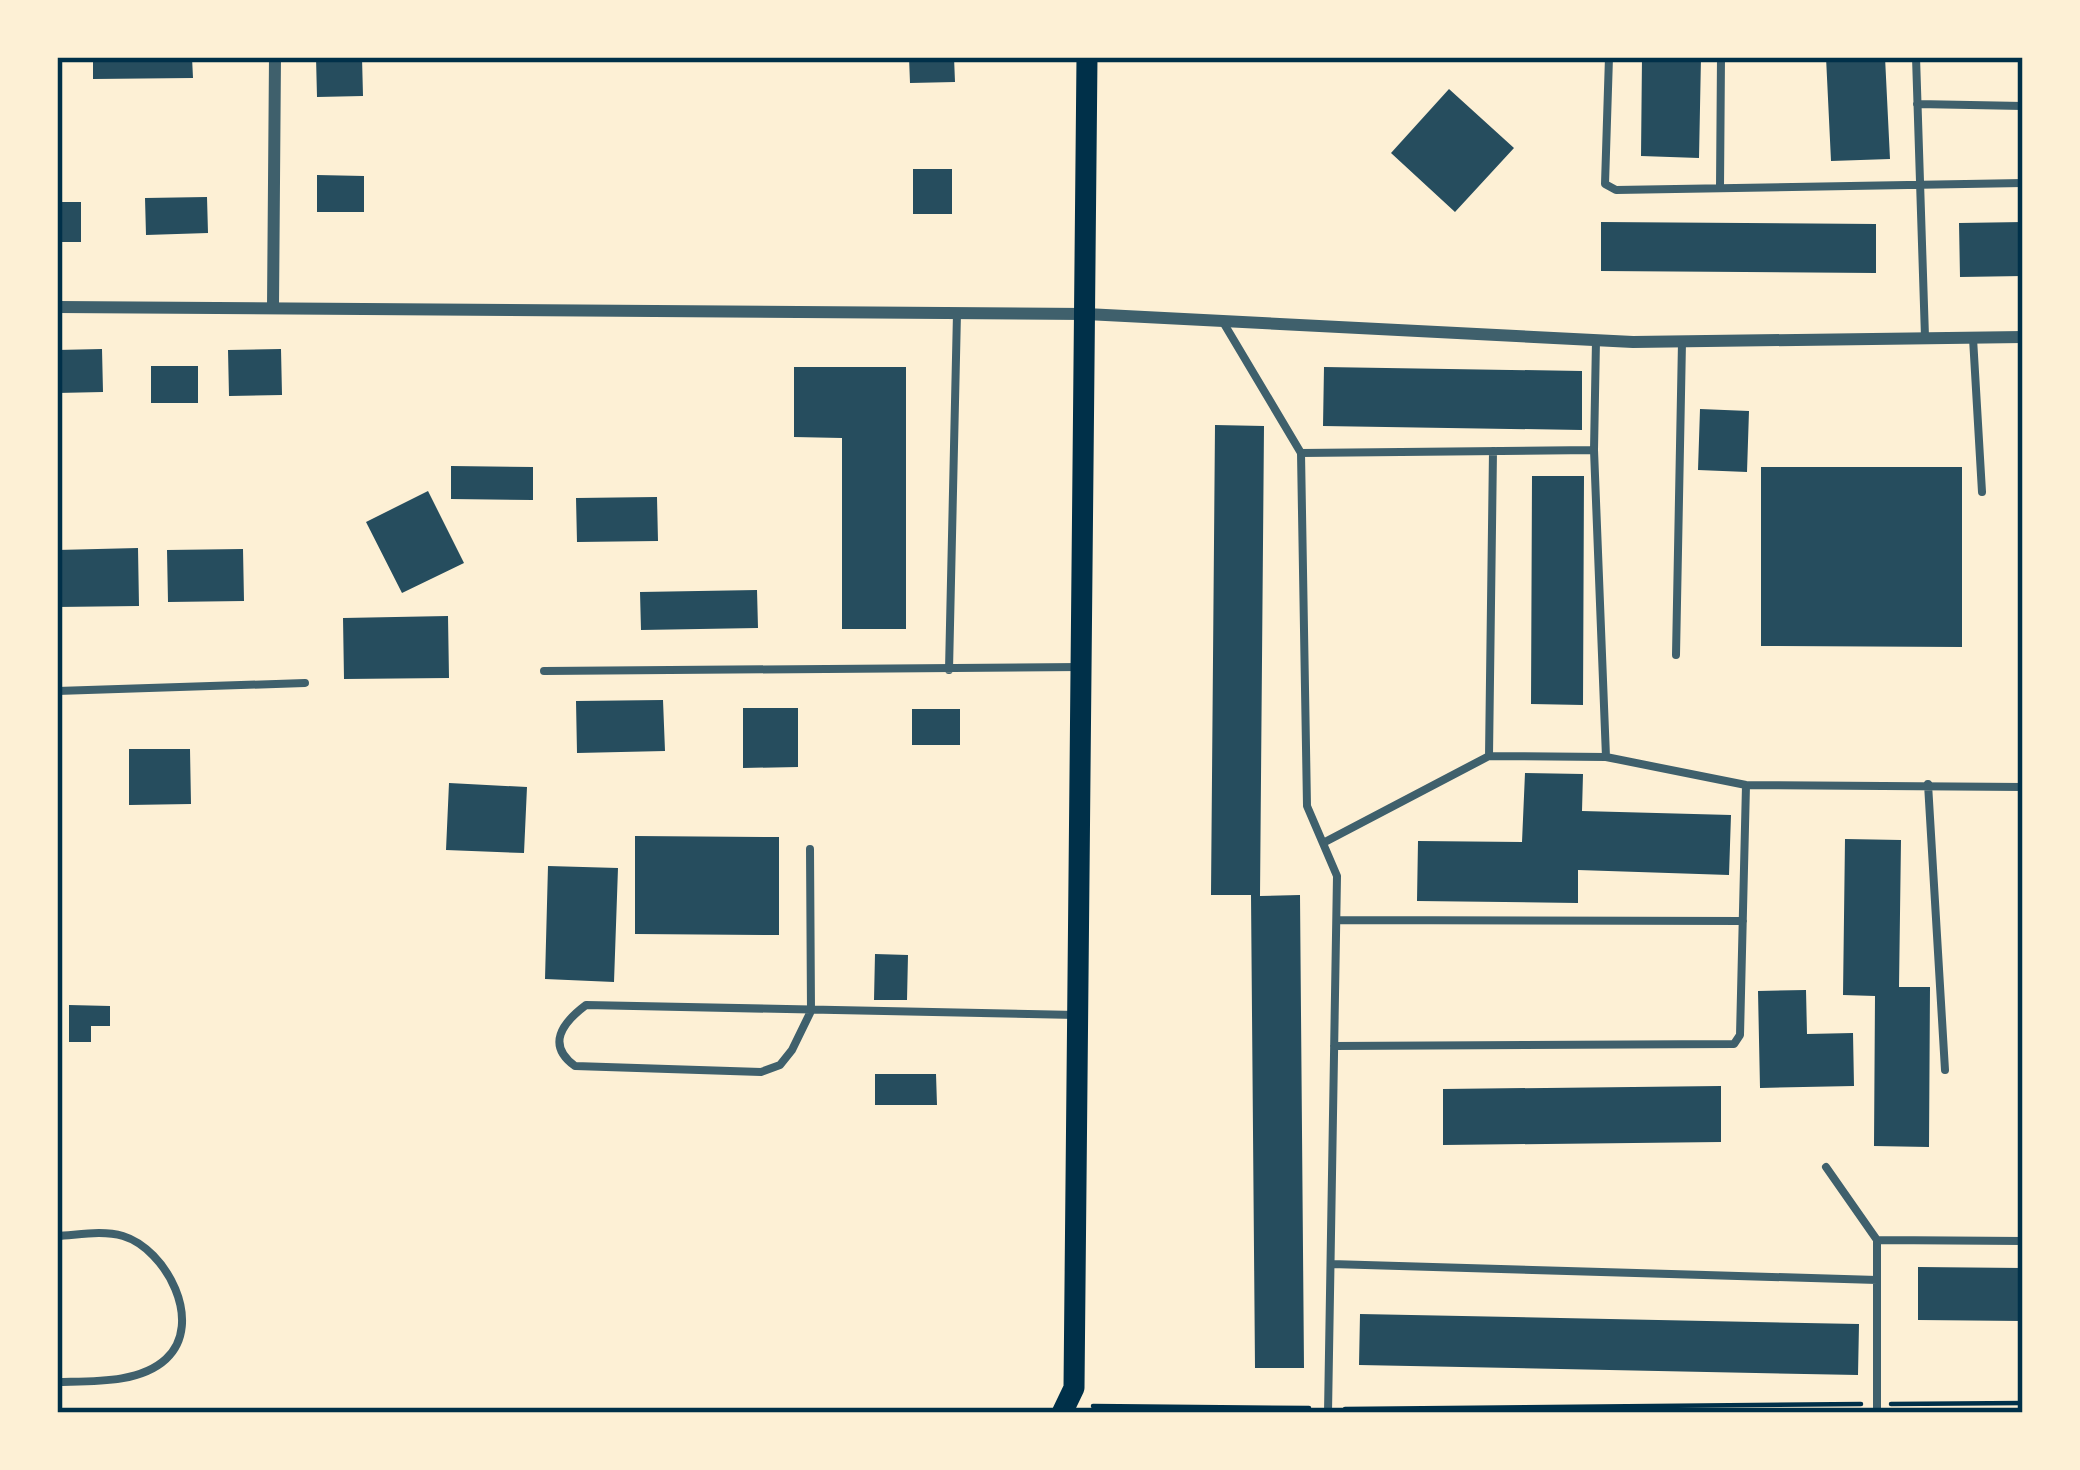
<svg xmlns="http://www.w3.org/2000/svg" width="2080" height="1470" font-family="'DM Sans',sans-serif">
  <rect width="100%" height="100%" fill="#fdf0d5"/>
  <!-- building -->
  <path fill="#264d5e" d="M93 57H192L193 78 93 79Z
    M316 57H362L363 96 317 97Z
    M909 57H954L955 82 910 83Z
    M1642 57H1701L1699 158 1641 156Z
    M1826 57H1885L1890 159 1831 161Z
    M1960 57H2023V62H1959Z
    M1449 89 1514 148 1455 212 1391 153Z
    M913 169H952V214H913Z
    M317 175 364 176V212H317Z
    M207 197 208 233 146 235 145 198Z
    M57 202H81V242H57Z
    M1601 222 1876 224V273L1601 271Z
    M2023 222V276L1960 277 1959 223Z
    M102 349 103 392 57 393V350Z
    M281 349 282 395 229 396 228 350Z
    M151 366H198V403H151Z
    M794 367H906V629H842V438L794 437Z
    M1324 367 1582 371V430L1323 426Z
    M1700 409 1749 411 1747 472 1698 470Z
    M1215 425 1264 426 1260 896 1300 895 1304 1368H1255L1251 895H1211Z
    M451 466 533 467V500L451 499Z
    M1761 467H1962V647L1761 646Z
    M1532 476H1584L1583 705 1531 704Z
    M428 491 464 563 402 593 366 522Z
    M657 497 658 541 577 542 576 498Z
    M138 548 139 606 57 607V550Z
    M243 549 244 601 168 602 167 550Z
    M757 590 758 628 641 630 640 592Z
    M448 616 449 678 344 679 343 618Z
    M663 700 665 751 577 753 576 701Z
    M743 708H798V767L743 768Z
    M912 709H960V745H912Z
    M129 749H190L191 804 129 805Z
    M1525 773 1583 774 1582 811 1731 815 1729 875 1578 870V903L1417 901 1418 841 1522 842Z
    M449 783 527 787 524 853 446 850Z
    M635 836 779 837V935L635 934Z
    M1845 839 1901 840 1899 987H1930L1929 1147 1874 1146 1875 996 1843 995Z
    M548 866 618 868 614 982 545 979Z
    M875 954 908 955 907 1000H874Z
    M1806 990 1807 1034 1853 1033 1854 1086 1760 1088 1758 991Z
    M69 1005 110 1006V1026H91V1042H69Z
    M875 1074H936L937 1105H875Z
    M1721 1086V1142L1443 1145V1089Z
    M1918 1267 2023 1268V1321L1918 1320Z
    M1360 1314 1859 1324 1858 1375 1359 1365Z"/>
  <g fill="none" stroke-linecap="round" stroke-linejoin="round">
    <!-- path -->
    <path stroke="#003049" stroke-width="4.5" d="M1891 1404 2023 1403
      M1093 1406 1309 1408
      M1345 1409 1861 1404"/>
    <!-- service -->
    <path stroke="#3f606c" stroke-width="8" d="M1609 57 1605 184 1616 190 2023 183
      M1916 57 1925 337
      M1917 104 2023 106
      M1720 187 1721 57
      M1223 322 1301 453
      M1973 338 1982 492
      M1676 655 1682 342
      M949 670 957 313
      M544 671 1081 667
      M57 691 305 683
      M1489 756 1493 451
      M1606 757 1746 785 2023 787
      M1928 784 1945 1070
      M1323 843 1489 756 1606 757 1594 450
      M810 849 811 1011 792 1050 780 1065 761 1072 575 1066C546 1045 562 1023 586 1005L1077 1015
      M1337 920 1743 921
      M1334 1046 1734 1044 1740 1035 1746 785
      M1826 1167 1877 1240V1413
      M57 1236C78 1235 102 1230 123 1236 166 1249 205 1323 166 1359 139 1384 91 1381 57 1382
      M1877 1240 2023 1241
      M1331 1264 1877 1280
      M1328 1413 1337 876 1307 806 1301 453 1594 450 1596 340"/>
    <!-- minor -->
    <path stroke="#3f606c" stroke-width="12" d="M57 307 1086 314 1633 342 2023 337
      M273 307 275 57"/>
    <!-- secondary -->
    <path stroke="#003049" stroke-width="21" d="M1062 1413 1074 1388 1087 57"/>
  </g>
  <!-- border -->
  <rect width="2080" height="1470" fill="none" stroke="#fdf0d5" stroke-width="120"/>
  <rect x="60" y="60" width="1960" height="1350" fill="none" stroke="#003049" stroke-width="4.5"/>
</svg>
